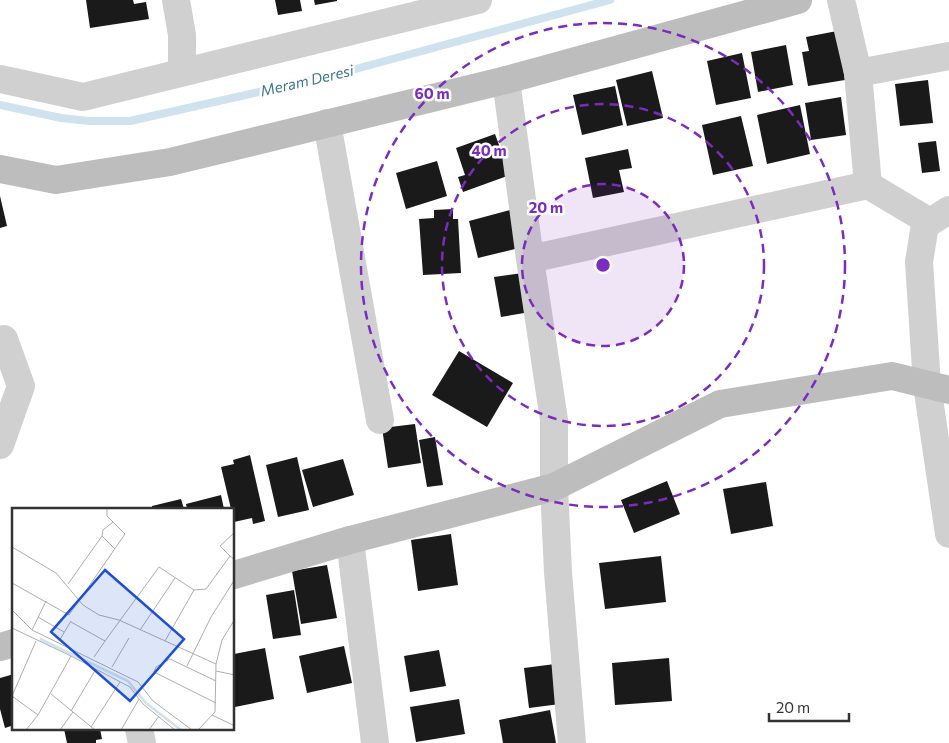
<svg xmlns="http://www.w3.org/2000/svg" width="949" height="743" font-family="Commissioner,sans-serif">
  <rect width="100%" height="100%" fill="#fff"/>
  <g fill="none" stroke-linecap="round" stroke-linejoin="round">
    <!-- stream -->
    <path stroke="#cfe2ee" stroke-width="8" d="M0 105 61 118 89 121H130L326 77 610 0"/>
  </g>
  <!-- building -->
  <path fill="#1a1a1a" d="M86 0H133L134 4 146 2 149 19 90 28Z
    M275 0H300L302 11 278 15Z
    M314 0H337V1L315 5Z
    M837 31 845 80 808 86 802 52 809 51 806 37Z
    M786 45 793 85 758 92 751 52Z
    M742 53 751 98 716 105 707 61Z
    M652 71 663 118 627 126 616 80Z
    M928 80 933 123 900 126 895 84Z
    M615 86 623 125 582 135 573 95Z
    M841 97 846 135 811 140 805 103Z
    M800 105 810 154 767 164 757 115Z
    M741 116 753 166 713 175 702 125Z
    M495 134 510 175 463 192 458 177 465 175 456 148Z
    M936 141 940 171 922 173 918 143Z
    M628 149 632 168 619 170 624 192 593 198 585 158Z
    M437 161 447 196 406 209 396 173Z
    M0 196 7 226 0 228Z
    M453 209V219H458L461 273 423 275 419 219 434 218V210Z
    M514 209 523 247 478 258 469 221Z
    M530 272 536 311 501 317 494 277Z
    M459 351 513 383 487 427 432 395Z
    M415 424 421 463 388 468 382 428Z
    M435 437 443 485 427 487 419 440Z
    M250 455 265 521 253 524 252 518 234 522V509H231L221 467 234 464 233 460Z
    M297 457 309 510 278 517 266 465Z
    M343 459 354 495 313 507 302 470Z
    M667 481 680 514 634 533 621 500Z
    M766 482 773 526 731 534 723 489Z
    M221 495 224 509H187L186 504Z
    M181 499 184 509H152V506Z
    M451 534 458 585 418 591 411 540Z
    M661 556 666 602 605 609 599 563Z
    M327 565 337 618 301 624 292 571Z
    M294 590 301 635 273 639 266 595Z
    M344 646 352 683 307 693 299 656Z
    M265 648 274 699 235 707 234 654Z
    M439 650 446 686 410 692 404 656Z
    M669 658 672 701 615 705 612 663Z
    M555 664 560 704 529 708 524 668Z
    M14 674V725L5 728 0 709V678Z
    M459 699 465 734 416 742 410 707Z
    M550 710 556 743H503L499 720Z
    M64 729H100L102 739 96 740V743H67Z"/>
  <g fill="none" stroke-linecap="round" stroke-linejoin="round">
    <!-- street -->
    <path stroke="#d0d0d0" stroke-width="28" d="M176 0 182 35V72
      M841 0 858 73 868 185 930 222
      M858 73 949 56
      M0 79 83 97 478 0
      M506 80 530 259 868 185
      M327 123 380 420
      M949 210 925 225 919 262 927 385 949 534
      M530 259 554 420V487L558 572 572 743
      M0 340 4 339 21 386 0 445
      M350 540 375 743
      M139 729 142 743"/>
    <!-- secondary -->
    <path stroke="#bdbdbd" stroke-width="28" d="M0 169 56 180 170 162 506 80 798 0
      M234 575 350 540 554 487 720 404 892 376 949 390
      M0 647 14 643"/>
  </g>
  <!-- distance rings -->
  <circle cx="603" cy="265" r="81" fill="#7b2cbf" fill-opacity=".12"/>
  <g fill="none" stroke="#7b2cbf" stroke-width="2.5" stroke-dasharray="9 6">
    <circle cx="603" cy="265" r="81"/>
    <circle cx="603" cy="265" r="161"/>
    <circle cx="603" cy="265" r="242"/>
  </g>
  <g text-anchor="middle" stroke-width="5" stroke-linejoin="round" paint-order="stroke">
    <!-- water labels -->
    <g font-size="15" font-style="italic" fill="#3f7597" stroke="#fff">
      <text transform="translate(307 81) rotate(-13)" y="5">Meram Deresi</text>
    </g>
  </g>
  <!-- overview -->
  <g transform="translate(12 508)">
    <rect width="222" height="222" fill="#fff"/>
    <path fill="none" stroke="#cfe2ee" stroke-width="2.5" d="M28 131 116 173 134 195 169 222"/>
    <path fill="none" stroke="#adadad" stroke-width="1" d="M90 28 91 22 101 14M0 39 44 65 71 97 87 107 107 112 204 156M218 48 208 38 223 24M0 75 57 107 113 26 95 8V0M56 76 90 28 103 41M182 82 194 81 218 48 223 52M0 102 20 122 126 174 141 193 180 222M26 109 52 124M59 114 93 133 82 149M0 120 59 148 26 207M20 122 34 93M128 122 163 70M47 133 59 113M93 133 147 59 182 82 153 133M59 148 118 179 131 196 163 222M175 158 199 109 223 71M100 159 117 130M204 163 223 167M39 186 83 222M0 188 24 133M0 188 26 207 14 222M204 195 142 164 144 159 158 151 204 173M59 203 84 161M200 207 223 218M79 219 108 174M48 222 61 204M109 222 127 191M137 222 147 208M186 222 203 204 204 156 210 132 223 111"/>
    <path fill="#1d4ed8" fill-opacity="0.15" stroke="#1d4ed8" stroke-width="2.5" d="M93 62 172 131 118 193 39 124Z"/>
    <rect width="222" height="222" fill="none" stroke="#333" stroke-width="2.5"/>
  </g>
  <circle cx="603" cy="265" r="8" fill="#7b2cbf" stroke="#fff" stroke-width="2.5"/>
  <g font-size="15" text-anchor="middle" font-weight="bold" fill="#7b2cbf" stroke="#fff" stroke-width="5" stroke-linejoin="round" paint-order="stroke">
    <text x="432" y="99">60 m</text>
    <text x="489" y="156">40 m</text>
    <text x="546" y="213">20 m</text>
  </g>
  <!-- scale -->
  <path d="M769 713v8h80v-8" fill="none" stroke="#333333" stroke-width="2.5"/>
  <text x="776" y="713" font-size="15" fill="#333333" stroke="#ffffff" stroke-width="4" paint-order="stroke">20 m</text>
</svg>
